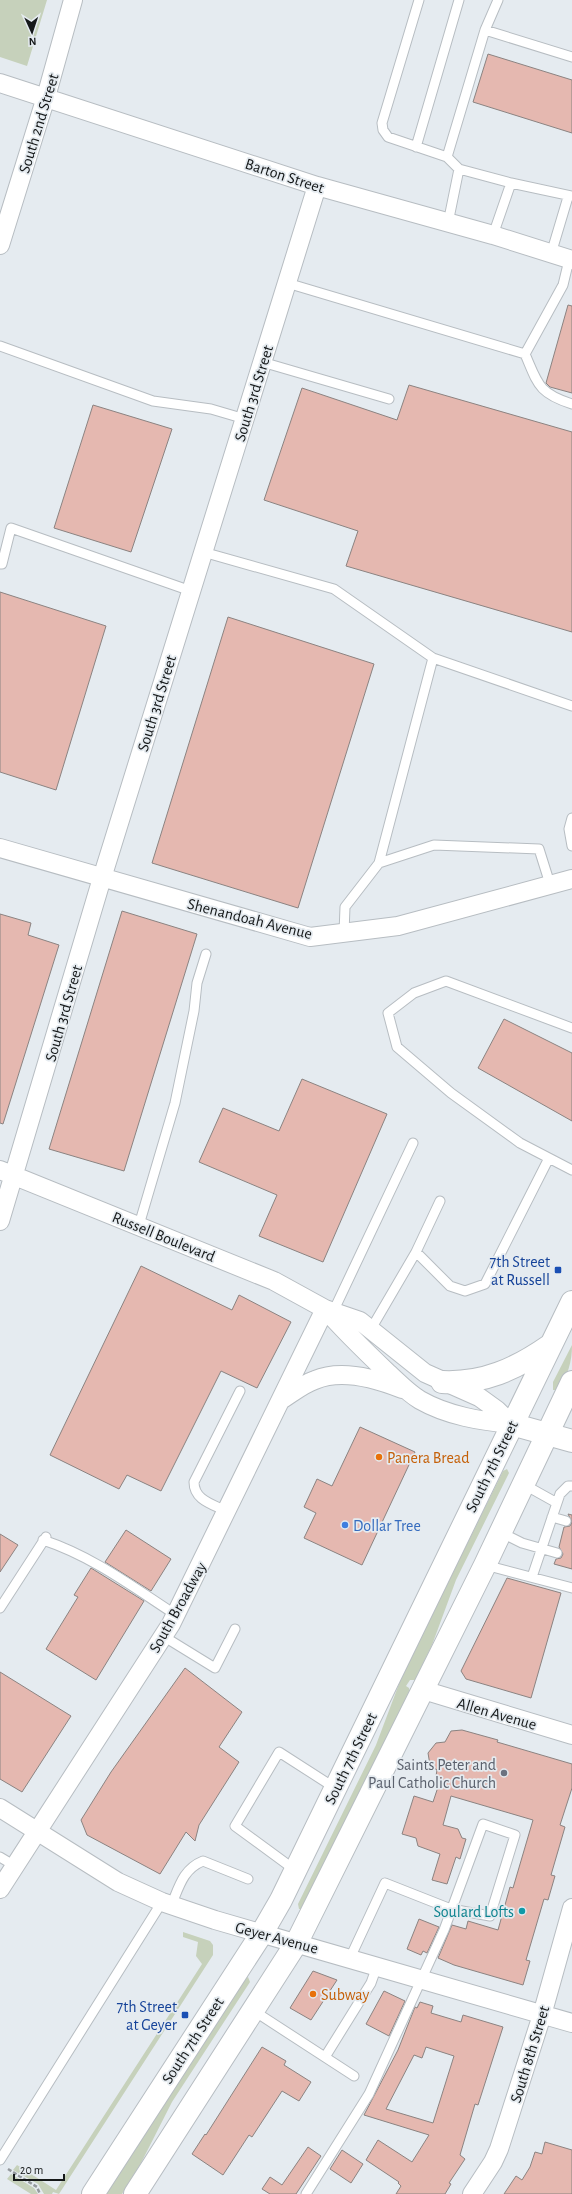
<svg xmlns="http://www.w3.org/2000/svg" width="572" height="2194" font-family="'Alegreya Sans',sans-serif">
  <rect width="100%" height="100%" fill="#e5ebf0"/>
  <!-- green -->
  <path fill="#c6d1bb" d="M0 0H47L27 66 0 57Z
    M572 1345C572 1362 568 1376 557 1390H553V1382Z
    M507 1469 509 1473 456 1580 432 1645 415 1680H410L406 1686 409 1688 410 1692 302 1909H299L298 1904 376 1745 402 1676 503 1471Z
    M183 1932 210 1941 213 1945V1955L59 2194 53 2192 52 2194H44L38 2184 13 2170 17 2165 56 2190 202 1964 196 1956 198 1942 183 1937Z
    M248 1977 250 1982 172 2102 141 2163 122 2194H106L246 1978Z
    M11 2174 34 2188 38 2194H31L7 2179Z"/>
  <!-- building -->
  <path fill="#e5b8b0" stroke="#8b8381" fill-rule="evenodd" d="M488 54 572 80V133L473 102Z
    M568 305 572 306V393L550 387 546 383Z
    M409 385 572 432V632L346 566 358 531 264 500 302 388 397 420Z
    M93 405 172 429 131 552 54 528Z
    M0 592 106 626 56 790 0 772Z
    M228 617 374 664 298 908 152 863Z
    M122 911 197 934 124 1171 49 1149Z
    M0 914 31 923 28 935 59 945 3 1124 0 1123Z
    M504 1019 572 1053V1121L478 1068Z
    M302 1079 387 1114 323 1262 259 1236 277 1195 199 1162 223 1108 279 1131Z
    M141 1266 232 1310 239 1295 291 1322 257 1388 221 1371 161 1491 127 1475 119 1489 50 1455Z
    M360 1427 415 1452 362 1565 304 1538 316 1513 304 1507 317 1479 332 1486Z
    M568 1514 572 1515V1569L554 1564 556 1559 561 1558 563 1554 559 1547 564 1527 570 1526 572 1522Z
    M126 1530 171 1559 151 1591 105 1562Z
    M0 1534 18 1545 0 1572Z
    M91 1568 144 1601 96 1680 46 1649 78 1597 74 1595Z
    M507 1578 561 1593 531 1698 466 1679 461 1671Z
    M185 1668 242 1712 219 1747 239 1762 199 1825 195 1841 186 1832 160 1874 87 1835 81 1820 111 1772Z
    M0 1672 71 1716 22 1792 0 1779Z
    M462 1730 498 1740 497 1742 572 1764V1788L560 1825 565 1827 551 1875 555 1876 548 1900 544 1899 526 1960 530 1961 523 1985 454 1965 438 1958 452 1925 466 1929 468 1921 498 1930 510 1887 513 1888 533 1820 451 1796 443 1825 458 1829 462 1838 466 1839 460 1859 456 1857 447 1884 432 1880 440 1854 418 1846 416 1838 402 1834 414 1796 433 1802 439 1784 436 1776 437 1770 430 1765 428 1753 436 1743 445 1742 451 1731Z
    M419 1919 439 1927 427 1953 423 1951 421 1955 407 1949Z
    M313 1971 337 1980 311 2020 290 2008Z
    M384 1991 405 2001 389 2036 366 2024Z
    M420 2002 433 2006 431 2013 461 2022 463 2015 503 2027 478 2105 475 2104 460 2155 465 2159 449 2183 451 2184 445 2194H396L401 2186 398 2183 399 2182 366 2160 378 2140 412 2162 429 2135 364 2115 398 2050 415 2007 417 2008ZM426 2047 454 2056 433 2123 386 2109 414 2055 422 2058Z
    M262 2047 286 2061 284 2065 311 2082 299 2101 282 2091 252 2137 249 2135 223 2175 192 2154 205 2134 206 2135Z
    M545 2142 572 2150V2194H504L516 2176 522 2180 530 2167 535 2152 542 2154Z
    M308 2147 321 2156 296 2194H270L262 2189 270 2177 282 2185Z
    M342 2150 363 2164 351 2183 330 2169Z"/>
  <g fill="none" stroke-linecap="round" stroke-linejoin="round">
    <!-- service casing -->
    <g stroke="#b7bdc2" stroke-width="11">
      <path id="service" d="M419 0 382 123 383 130 388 137 447 157 459 169 511 183 493 235
        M485 30 572 57
        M416 147 459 0
        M447 157 485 30 498 0
        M511 183 572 196
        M448 223 459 169
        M551 254 568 197
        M287 283 525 354C538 384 538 393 572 404
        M0 346 153 401 211 409 245 419
        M525 354 563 285 569 260
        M262 362 389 399
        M203 552 334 589 433 658 379 863
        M0 564H2L11 528 191 591
        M433 658 572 706
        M572 818 569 829 572 846
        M344 933 345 907 379 863 434 845 539 849 550 884
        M572 1028 446 981 414 993 388 1013 397 1047 451 1093 520 1143 572 1170
        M139 1225 175 1103 194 1011 197 983 206 954
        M416 1252 440 1201
        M333 1312 413 1143
        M371 1329 416 1252 450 1286 465 1291 485 1284 549 1158
        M523 1484 557 1503
        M226 1511C212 1504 194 1500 194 1482L240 1391
        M552 1517 566 1521
        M500 1532 522 1543 557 1553
        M43 1540C92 1556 133 1587 176 1615
        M485 1565 572 1588
        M532 1577 560 1494 568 1486H572
        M0 1608 46 1537
        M163 1636 215 1668 235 1629
        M0 1857 15 1866
        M295 1870 235 1826 279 1752 335 1788
        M171 1906C179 1887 183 1869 203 1861L248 1879
        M254 2011 354 2076
        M325 2057 371 1983 377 1966
        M0 2160 162 1902
        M306 2194 369 2094 444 1930 483 1824 515 1835 490 1916 451 1909 385 1883 350 1958"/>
    </g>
    <!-- minor casing -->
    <g stroke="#b7bdc2" stroke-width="20">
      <path id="minor" d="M0 83 317 186 493 235 572 260
        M0 245 46 97 73 0
        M0 848 310 937 398 926 572 879
        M0 1170 274 1281 325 1309 360 1321 425 1373 479 1397 497 1410 511 1424
        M0 1221 102 878 317 186
        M326 1310C345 1332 366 1352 388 1373 398 1382 408 1393 420 1400 448 1416 481 1421 511 1424
        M281 1400C291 1394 303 1384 315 1380 341 1369 377 1379 402 1389
        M423 1690 572 1735
        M0 1808 118 1882 162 1902 215 1920 572 2023
        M0 1889 171 1624 325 1309
        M472 2194 493 2162 499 2149 542 2015 572 1908"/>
    </g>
    <!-- secondary casing -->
    <g stroke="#b7bdc2" stroke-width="24">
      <path id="secondary" d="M511 1424 572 1441"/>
    </g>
    <!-- primary casing -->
    <g stroke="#b7bdc2" stroke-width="24">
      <path id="primary" d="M442 1382C483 1384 516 1369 549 1346
        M93 2194 262 1933 281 1900 572 1302
        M135 2194 297 1942 485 1565 572 1382"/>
    </g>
    <!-- path -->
    <path stroke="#94999d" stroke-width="2.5" stroke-dasharray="4 2" stroke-linecap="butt" d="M8 2169 37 2187 40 2194"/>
    <!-- service -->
    <use href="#service" stroke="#fff" stroke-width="9"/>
    <!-- minor -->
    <use href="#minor" stroke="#fff" stroke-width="18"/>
    <!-- secondary -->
    <use href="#secondary" stroke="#fff" stroke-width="22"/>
    <!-- primary -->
    <use href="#primary" stroke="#fff" stroke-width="22"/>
  </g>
  <!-- markers -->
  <g fill="#1a4fb4" stroke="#e5ebf0" stroke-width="1.5">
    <rect x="554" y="1266" width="8" height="8" rx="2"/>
    <rect x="181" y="2011" width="8" height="8" rx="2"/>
  </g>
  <g fill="#e8710a" stroke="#e5ebf0" stroke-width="1.5">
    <circle cx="379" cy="1457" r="4"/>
    <circle cx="313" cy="1994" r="4"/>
  </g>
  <circle fill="#3f7fe0" stroke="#e5ebf0" stroke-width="1.5" cx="345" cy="1525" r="4"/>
  <circle fill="#6b7280" stroke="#e5ebf0" stroke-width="1.5" cx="504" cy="1773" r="4"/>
  <circle fill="#0f9aa8" stroke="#e5ebf0" stroke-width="1.5" cx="522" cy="1911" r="4"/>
  <g text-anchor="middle" stroke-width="3.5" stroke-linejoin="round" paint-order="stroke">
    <!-- street labels -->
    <g font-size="16" fill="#151819" stroke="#e5ebf0">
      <text transform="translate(38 123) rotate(-73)" y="6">South 2nd Street</text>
      <text transform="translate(285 175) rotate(18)" y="6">Barton Street</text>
      <text transform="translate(253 393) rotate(-73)" y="6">South 3rd Street</text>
      <text transform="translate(156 703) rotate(-73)" y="6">South 3rd Street</text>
      <text transform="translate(250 918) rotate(14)" y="6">Shenandoah Avenue</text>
      <text transform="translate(63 1013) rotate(-74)" y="6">South 3rd Street</text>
      <text transform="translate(164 1236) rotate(22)" y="6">Russell Boulevard</text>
      <text transform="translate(491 1466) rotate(-64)" y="6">South 7th Street</text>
      <text transform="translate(177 1607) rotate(-61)" y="6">South Broadway</text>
      <text transform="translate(497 1713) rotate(16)" y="6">Allen Avenue</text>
      <text transform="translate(350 1758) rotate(-64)" y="6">South 7th Street</text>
      <text transform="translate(277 1937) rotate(15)" y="6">Geyer Avenue</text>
      <text transform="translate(192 2040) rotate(-57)" y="6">South 7th Street</text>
      <text transform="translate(529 2054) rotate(-73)" y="6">South 8th Street</text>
    </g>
    <!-- transit labels -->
    <g font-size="16" fill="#164399" stroke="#e5ebf0" text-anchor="end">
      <text x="550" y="1267">7th Street<tspan x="550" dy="18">at Russell</tspan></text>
      <text x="177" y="2012">7th Street<tspan x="177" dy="18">at Geyer</tspan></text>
    </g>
    <!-- food labels -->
    <g font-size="16" fill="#c56008" stroke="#e5ebf0" text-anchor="start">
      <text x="387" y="1463">Panera Bread</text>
      <text x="321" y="2000">Subway</text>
    </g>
    <!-- shop labels -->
    <g font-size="16" fill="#366cbe" stroke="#e5ebf0" text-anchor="start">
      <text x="353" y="1531">Dollar Tree</text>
    </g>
    <!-- worship labels -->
    <g font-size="16" fill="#5b616d" stroke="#e5ebf0" text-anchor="end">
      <text x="496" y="1770">Saints Peter and<tspan x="496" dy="18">Paul Catholic Church</tspan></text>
    </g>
    <!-- culture labels -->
    <g font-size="16" fill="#0d838f" stroke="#e5ebf0" text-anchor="end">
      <text x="514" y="1917">Soulard Lofts</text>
    </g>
  </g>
  <!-- north arrow -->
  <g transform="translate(32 32) rotate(177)" stroke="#e5ebf0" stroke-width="3" paint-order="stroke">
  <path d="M0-3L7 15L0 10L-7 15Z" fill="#151819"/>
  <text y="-6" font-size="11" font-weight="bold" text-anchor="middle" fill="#151819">N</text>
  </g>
  <!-- scale -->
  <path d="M14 2174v6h50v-6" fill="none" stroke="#151819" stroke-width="2"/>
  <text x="20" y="2174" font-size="12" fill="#151819" stroke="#e5ebf0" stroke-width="3" paint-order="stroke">20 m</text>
</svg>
